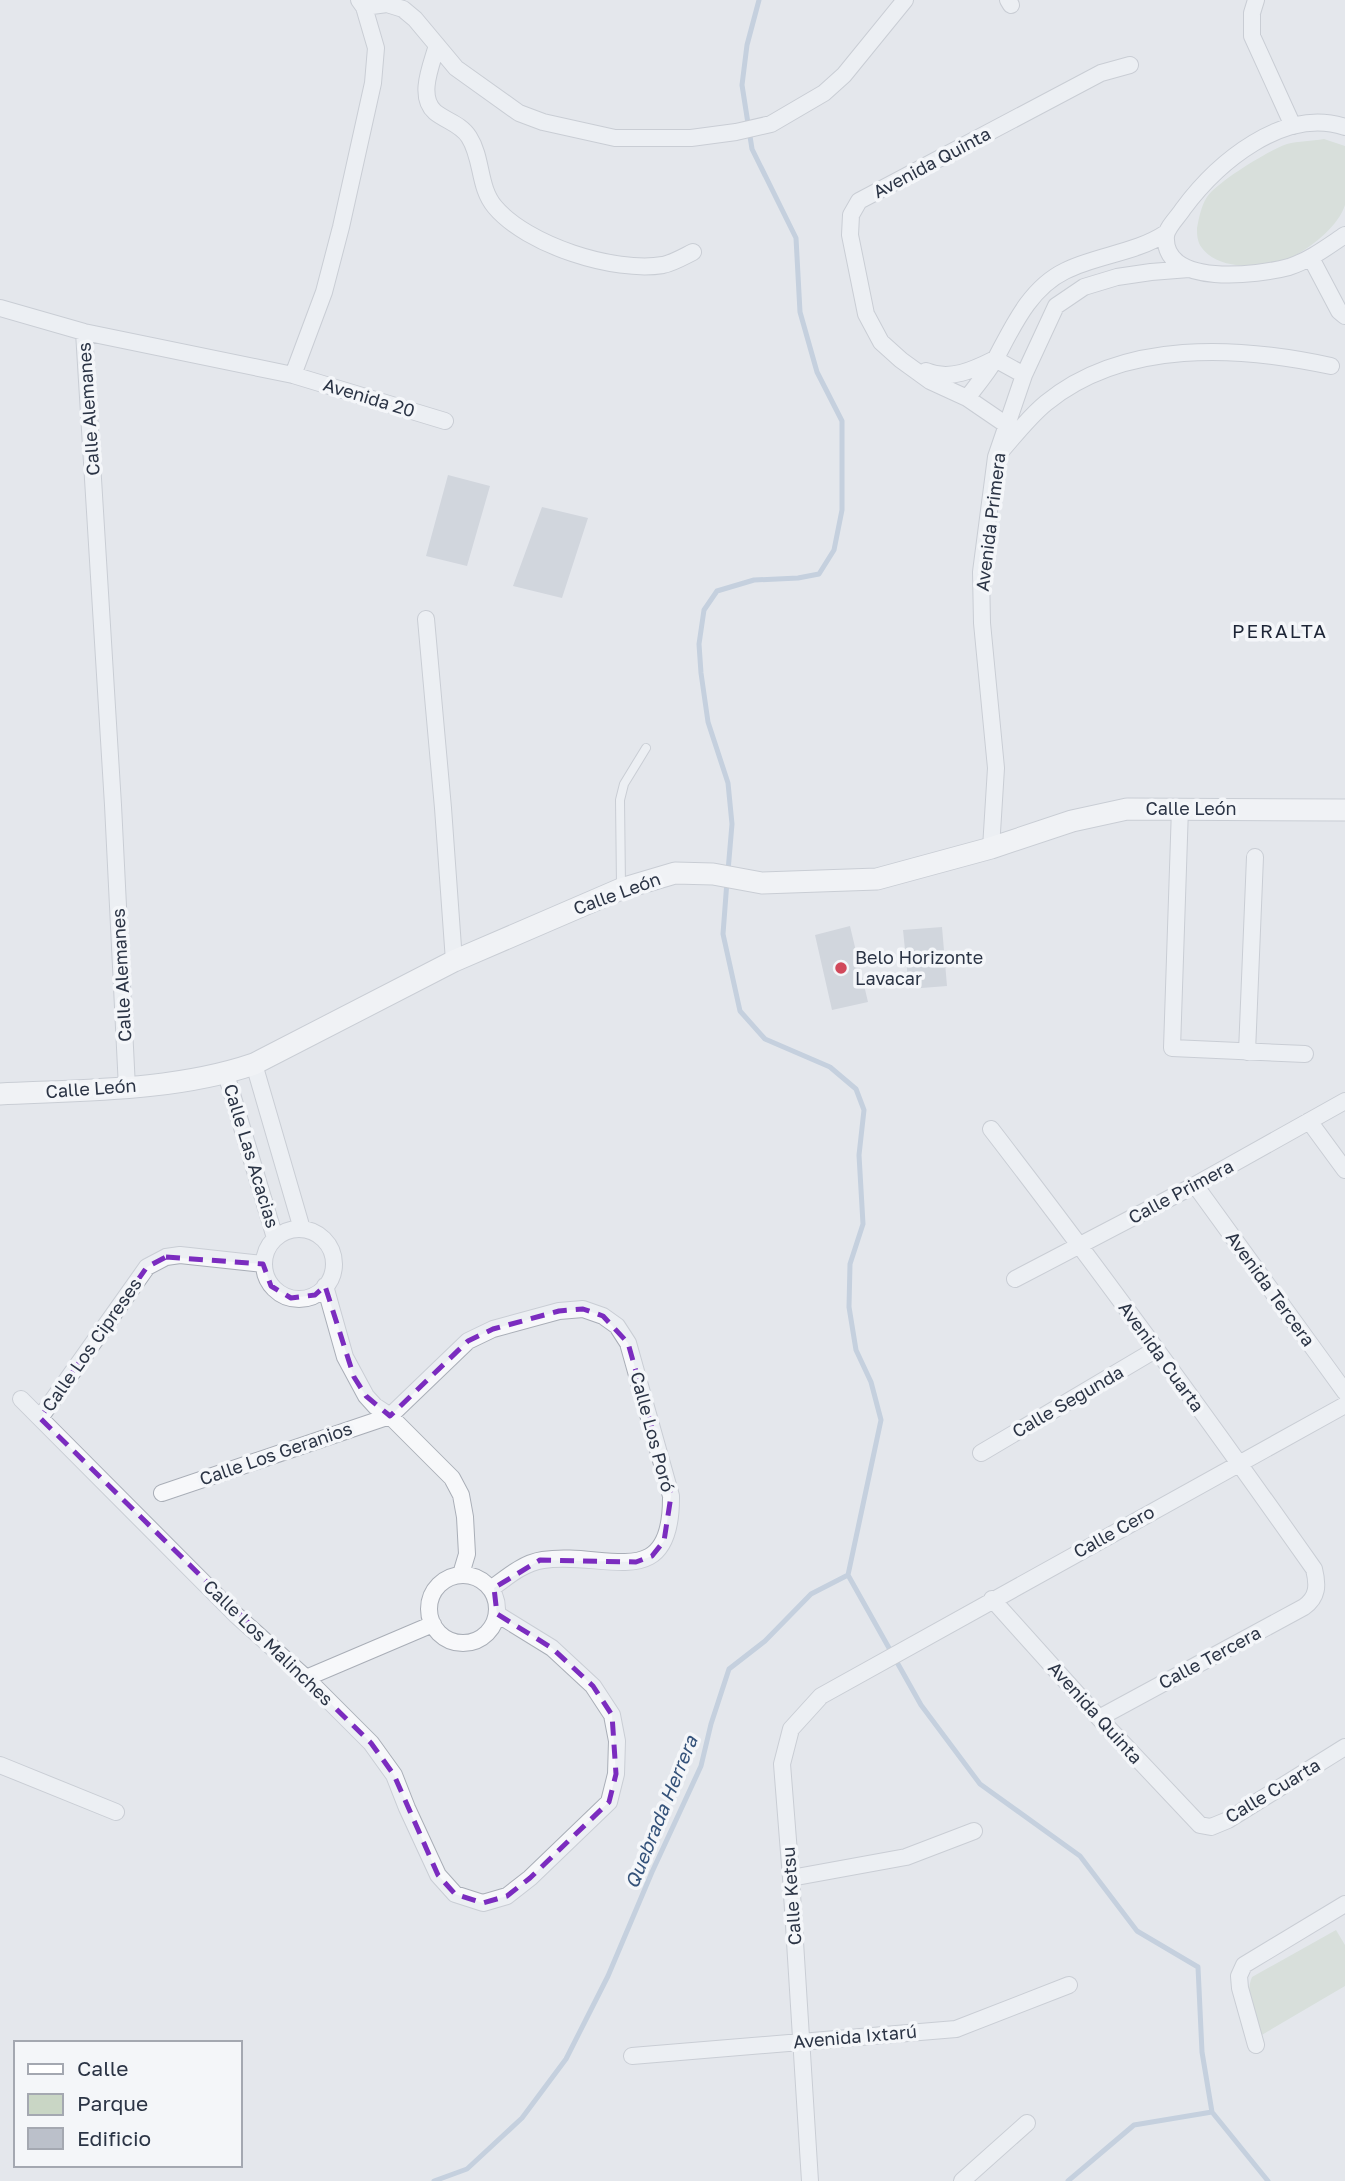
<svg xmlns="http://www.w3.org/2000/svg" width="1345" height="2181" font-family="'Golos Text',sans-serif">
  <rect width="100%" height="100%" fill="#e4e7ec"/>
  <!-- green -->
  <path fill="#c9d6c5" d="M1324 139 1345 146C1345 159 1345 195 1345 205 1338 228 1304 254 1282 261 1259 268 1218 270 1202 248 1197 242 1197 234 1197 228 1199 218 1201 206 1207 197 1217 182 1269 150 1287 144 1298 141 1312 141 1324 139Z
    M1336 1930 1345 1945V1986L1260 2036C1255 2018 1244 1995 1252 1977Z"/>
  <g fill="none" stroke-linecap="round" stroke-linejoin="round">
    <!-- stream -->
    <path stroke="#9fb4cc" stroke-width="5" d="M728 871 732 824 728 783 708 722 701 673 699 644 704 610 717 591 754 580 798 578 819 574 834 550 842 510V421L817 372 800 312 796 238 752 149 742 85 747 45 759 0
      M848 1575 921 1705 980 1784 1080 1856 1137 1931 1198 1967 1202 2052 1212 2112 1268 2181
      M434 2181 467 2169 522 2118 566 2059 608 1976 652 1872 701 1766 711 1724 729 1669 765 1641 811 1594 848 1575 881 1420 871 1382 856 1350 849 1307 850 1264 863 1224 859 1155 864 1110 856 1089 830 1067 765 1039 740 1011 723 934 727 881
      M1068 2181 1134 2125 1212 2112"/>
  </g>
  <!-- building -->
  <path fill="#bbc0ca" d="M448 475 490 486 467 566 426 556Z
    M542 507 588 518 562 598 513 586Z
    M850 926 868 1002 832 1010 815 935Z
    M942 927 947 986 909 989 903 930Z"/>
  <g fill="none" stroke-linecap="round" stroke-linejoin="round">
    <!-- lane casing -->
    <g stroke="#a9aeb7" stroke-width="10">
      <path id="lane" d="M621 886 620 800 624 784 646 748"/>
    </g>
    <!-- street casing -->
    <g stroke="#a9aeb7" stroke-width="18">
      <path id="street" d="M1008 0 1011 5
        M1256 0 1252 13V36L1293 126
        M364 7 387 4 403 9 415 19 456 68 519 113 543 122 615 138H691L736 132 771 124 824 93 844 75 905 0
        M437 45C432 64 417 96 435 112 446 121 461 124 469 137 483 159 478 187 495 207 527 245 614 273 663 265 673 263 683 257 693 252
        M1345 127C1284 106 1217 163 1183 209 1178 217 1167 227 1166 236 1162 288 1259 275 1289 267 1310 260 1327 247 1345 235
        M1311 258 1339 311 1345 316
        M0 308 84 332 293 375 445 421
        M84 332 113 805 127 1088
        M926 371C950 381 973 370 995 359L1024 375
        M293 375 324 292 341 227 373 83 376 48 364 7 359 0
        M967 398C977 385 988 372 996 358 1013 326 1030 288 1065 271 1097 255 1136 253 1166 233
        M1008 426 967 398 930 381 901 360 881 342 866 314 850 235 851 215 859 201 1101 73 1130 65
        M1002 450C1016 434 1030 416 1046 403 1124 339 1239 346 1331 366
        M426 619 443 808 454 961
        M1180 808 1172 1048 1305 1054
        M991 848 996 768 982 623 981 572 996 457 1024 375 1056 306 1084 287 1117 277 1151 272 1189 269
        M1247 1052 1255 857
        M254 1064 302 1229
        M226 1074 275 1238
        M1309 1121 1345 1170
        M991 1129C1102 1273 1209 1420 1314 1569 1318 1585 1318 1597 1304 1607L1099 1718
        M1195 1185 1345 1392
        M264 1264a35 35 0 1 1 70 0a35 35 0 1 1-70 0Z
        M1015 1279 1195 1185 1345 1101
        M325 1286 345 1357 366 1396 375 1406 390 1416 452 1478 461 1495 465 1517 467 1554 461 1574
        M21 1399 236 1615 306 1678 371 1743 394 1775 407 1808 438 1875 455 1894 483 1903 507 1896 530 1878 609 1802 616 1774 617 1741 612 1715 593 1686 552 1648 497 1614
        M40 1418 147 1267 166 1257 180 1255 263 1264
        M981 1453 1155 1350
        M162 1493 390 1416 468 1341 493 1329 559 1311 583 1309 603 1316 617 1326 628 1343 671 1496C672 1596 605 1550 543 1560 523 1563 507 1577 491 1589
        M429 1609a34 34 0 1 1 68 0a34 34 0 1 1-68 0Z
        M992 1599 1099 1718 1200 1825 1211 1827 1228 1820 1345 1747
        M306 1678 433 1624
        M0 1765 116 1812
        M791 1878 906 1857 974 1831
        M1256 2045 1240 1988 1239 1976 1244 1965 1345 1904
        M632 2056 956 2029 1069 1985
        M810 2181 791 1878 782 1764 791 1729 821 1696 1345 1405
        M962 2181 1027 2123"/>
    </g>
    <!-- secondary casing -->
    <g stroke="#a9aeb7" stroke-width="23">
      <path id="secondary" d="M0 1094C83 1090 175 1091 254 1064L454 961 621 889 675 873 713 874 762 883 877 879 991 848 1072 821 1127 809 1345 810"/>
    </g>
    <!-- lane -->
    <use href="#lane" stroke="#f7f8fa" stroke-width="8"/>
    <!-- street -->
    <use href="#street" stroke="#f7f8fa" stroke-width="16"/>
    <!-- secondary -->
    <use href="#secondary" stroke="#fff" stroke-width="21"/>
  </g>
  <!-- marked area -->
  <path d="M0 0H1345V2181H0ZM166 1257 263 1264 271 1286 291 1298 315 1295 325 1286 354 1377 366 1396 390 1416 468 1341 493 1329 559 1311 583 1309 603 1316 628 1343 671 1496 664 1541 652 1556 636 1562 540 1560 494 1588 497 1614 552 1648 593 1686 612 1715 616 1774 609 1802 530 1878 507 1896 483 1903 455 1894 438 1875 394 1775 371 1743 40 1418 147 1267Z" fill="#e4e7ec" fill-opacity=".55" fill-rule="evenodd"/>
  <path fill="none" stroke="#7b2cbf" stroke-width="5" stroke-dasharray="14 9" stroke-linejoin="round" d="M166 1257 263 1264 271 1286 291 1298 315 1295 325 1286 354 1377 366 1396 390 1416 468 1341 493 1329 559 1311 583 1309 603 1316 628 1343 671 1496 664 1541 652 1556 636 1562 540 1560 494 1588 497 1614 552 1648 593 1686 612 1715 616 1774 609 1802 530 1878 507 1896 483 1903 455 1894 438 1875 394 1775 371 1743 40 1418 147 1267Z"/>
  <!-- markers -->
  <circle fill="#d1495b" stroke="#f4f6f9" stroke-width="2.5" cx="841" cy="968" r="7"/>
  <g text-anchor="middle" stroke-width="7" stroke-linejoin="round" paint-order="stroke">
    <!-- street labels -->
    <g font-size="18" fill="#2b3445" stroke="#f4f6f9">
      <text transform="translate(932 163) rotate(-28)" y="6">Avenida Quinta</text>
      <text transform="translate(369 398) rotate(17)" y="6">Avenida 20</text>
      <text transform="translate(89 409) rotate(-94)" y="6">Calle Alemanes</text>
      <text transform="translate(991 522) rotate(-83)" y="6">Avenida Primera</text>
      <text x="1191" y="815">Calle León</text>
      <text transform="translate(617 894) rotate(-20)" y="6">Calle León</text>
      <text transform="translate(122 975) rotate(-93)" y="6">Calle Alemanes</text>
      <text transform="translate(91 1089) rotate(-4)" y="6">Calle León</text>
      <text transform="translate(251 1156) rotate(73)" y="6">Calle Las Acacias</text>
      <text transform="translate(1181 1192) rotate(-28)" y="6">Calle Primera</text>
      <text transform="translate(1270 1289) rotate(54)" y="6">Avenida Tercera</text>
      <text transform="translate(92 1345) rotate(-55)" y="6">Calle Los Cipreses</text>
      <text transform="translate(1161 1357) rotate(54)" y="6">Avenida Cuarta</text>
      <text transform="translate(1068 1402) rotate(-30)" y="6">Calle Segunda</text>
      <text transform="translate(652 1432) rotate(75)" y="6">Calle Los Poró</text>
      <text transform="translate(276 1454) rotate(-19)" y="6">Calle Los Geranios</text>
      <text transform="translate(1114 1532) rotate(-29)" y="6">Calle Cero</text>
      <text transform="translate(268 1643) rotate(44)" y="6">Calle Los Malinches</text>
      <text transform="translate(1210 1658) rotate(-28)" y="6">Calle Tercera</text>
      <text transform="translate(1095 1713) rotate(48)" y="6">Avenida Quinta</text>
      <text transform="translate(1273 1791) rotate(-31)" y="6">Calle Cuarta</text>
      <text transform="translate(792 1896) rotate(-94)" y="6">Calle Ketsu</text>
      <text transform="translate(855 2037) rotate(-5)" y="6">Avenida Ixtarú</text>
    </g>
    <!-- poi labels -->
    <g font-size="18" fill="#2b3445" stroke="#f4f6f9" text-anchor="start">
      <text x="855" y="964">Belo Horizonte<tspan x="855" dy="21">Lavacar</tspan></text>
    </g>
    <!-- neighbourhood labels -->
    <g font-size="19" letter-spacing="2" fill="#1d2536" stroke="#f4f6f9">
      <text x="1280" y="638">PERALTA</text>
    </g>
    <!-- water labels -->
    <g font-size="19" font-style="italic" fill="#34527a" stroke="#f4f6f9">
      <text transform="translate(661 1812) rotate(-68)" y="7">Quebrada Herrera</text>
    </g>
  </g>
  <!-- legend -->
  <rect x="14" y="2041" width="228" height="126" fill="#f4f6f9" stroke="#a4a8b1" stroke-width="2"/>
  <rect x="28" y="2064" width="35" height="10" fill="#ffffff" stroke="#a4a8b1" stroke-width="2"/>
  <text x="77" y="2076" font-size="21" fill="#2b3445">Calle</text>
  <rect x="28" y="2094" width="35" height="21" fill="#c9d6c5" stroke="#a4a8b1" stroke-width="2"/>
  <text x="77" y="2111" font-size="21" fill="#2b3445">Parque</text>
  <rect x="28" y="2128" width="35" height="21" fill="#bbc0ca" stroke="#a4a8b1" stroke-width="2"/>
  <text x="77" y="2146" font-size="21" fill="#2b3445">Edificio</text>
</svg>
